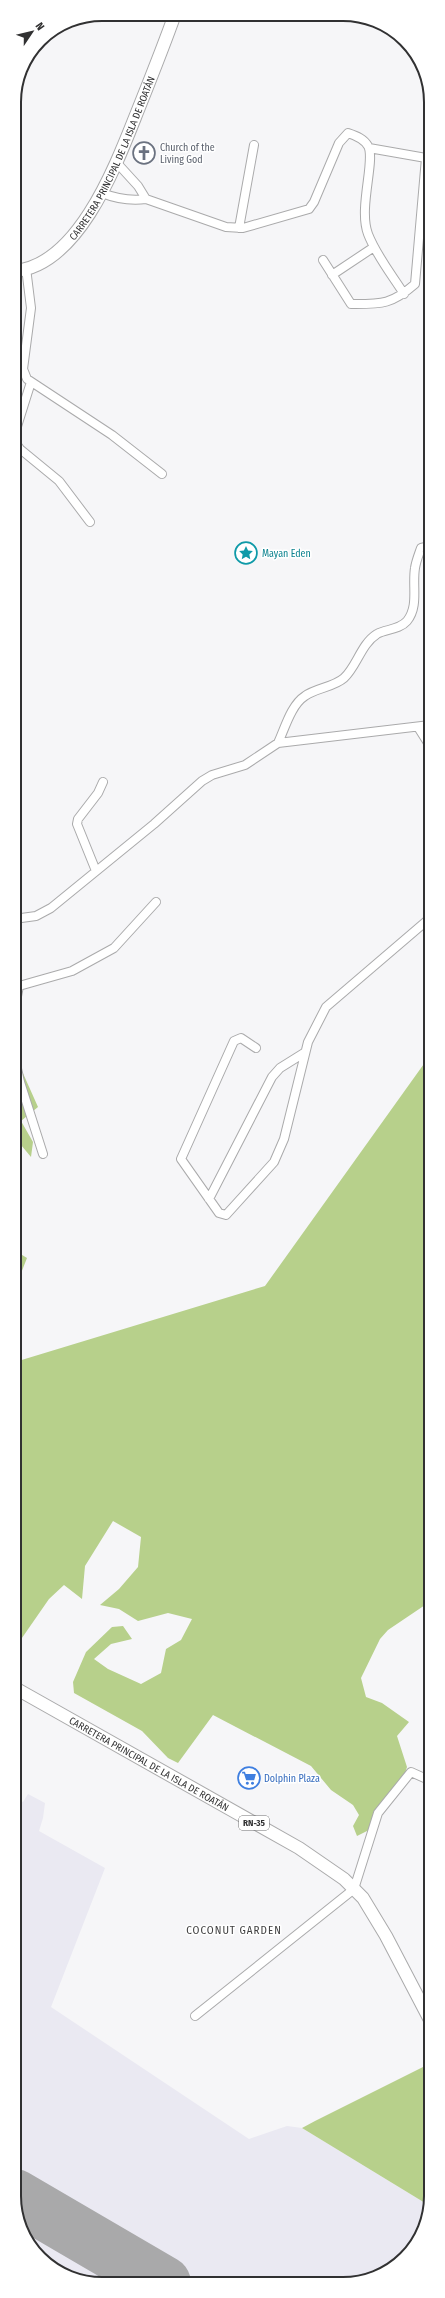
<svg xmlns="http://www.w3.org/2000/svg" width="445" height="2298" font-family="'Fira Sans Condensed',sans-serif">
  <rect width="100%" height="100%" fill="#f6f6f8"/>
  <!-- built -->
  <path fill="#eae9f2" d="M15 1786 22 1790 17 1799 23 1802 28 1794 45 1803 43 1818 39 1831 105 1868 51 2007 249 2139 287 2126 302 2128 430 2206 424 2230 406 2258 355 2283 84 2282 36 2254 15 2208Z"/>
  <!-- green -->
  <path fill="#b7d08b" d="M14 1053 38 1107 21 1121 33 1142 31 1157 21 1145 14 1154Z
    M431 1054V1601L388 1630 380 1639 361 1678 366 1697 382 1703 409 1722 397 1736 407 1767 404 1776 369 1830 357 1836 353 1826 359 1815 353 1805 331 1790 311 1766 213 1715 178 1763 168 1758 142 1731 74 1693 73 1682 86 1652 112 1627 123 1626 132 1639 111 1644 94 1659 108 1669 141 1684 161 1673 166 1649 181 1640 192 1619 168 1613 138 1621 119 1609 100 1605 119 1589 138 1567 141 1537 113 1521 85 1566 82 1599 64 1585 49 1599 15 1648V1362L265 1286Z
    M14 1250 27 1258 14 1291Z
    M431 2063 430 2206 302 2128 315 2121Z"/>
  <g fill="none" stroke-linecap="round" stroke-linejoin="round">
    <!-- runway -->
    <path stroke="#a9a9aa" stroke-width="54" d="M15 2196 164 2283"/>
    <!-- minor casing -->
    <g stroke="#aaaaab" stroke-width="10">
      <path id="minor" d="M369 148 426 158
        M117 163 138 186 146 199
        M102 193C117 199 130 201 146 199L226 227 243 228 309 209 314 202 339 143 348 133C357 136 364 139 368 146 376 159 358 208 368 234 376 255 392 275 404 294
        M239 228 254 145
        M323 260 351 304C381 304 391 305 415 284L426 158 430 153
        M26 268 31 308 23 369 27 379 112 435 162 474
        M332 275 374 247
        M14 436 31 382
        M14 441 20 449 59 481 90 522
        M14 669V679
        M418 727 430 746
        M278 743C285 728 291 705 305 696 316 688 334 687 344 678 357 666 361 644 377 634 386 629 399 630 407 621 419 606 412 586 415 568 416 561 419 554 421 548L430 546
        M96 871 77 824 78 819 98 793 103 782
        M14 919 36 916 51 908 154 824 202 781 212 775 245 765 278 743 430 725
        M14 977 19 986 14 1012
        M19 986 72 971 114 948 156 902
        M256 1048 241 1038 234 1041 181 1159 219 1213 226 1215 274 1162 284 1139 308 1042 326 1007 430 918
        M14 1055 20 1082 43 1154
        M209 1199 272 1077 280 1068 304 1053
        M195 2016 354 1889 378 1813 411 1772 431 1781"/>
    </g>
    <!-- primary casing -->
    <g stroke="#aaaaab" stroke-width="14">
      <g id="primary">
        <path id="s1" d="M14 271C81 266 119 157 140 105 152 75 164 45 175 14"/>
        <path id="s2" d="M15 1688 299 1848 344 1879 363 1898 386 1936 431 2022"/>
      </g>
    </g>
    <!-- minor -->
    <use href="#minor" stroke="#fff" stroke-width="8"/>
    <!-- primary -->
    <use href="#primary" stroke="#fff" stroke-width="12"/>
  </g>
  <!-- icons -->
  <defs>
    <g id="church-ring" transform="scale(1.15)"><circle r="9.5" fill="#fff" stroke="#6b7280" stroke-width="1.5"/><path d="M-1.2-6h2.4v3.5h3.3v2.4h-3.3V6h-2.4V-.1h-3.3v-2.4h3.3Z" fill="#6b7280"/></g>
    <g id="sight-ring" transform="scale(1.15)"><circle r="9.5" fill="#fff" stroke="#0f9aa8" stroke-width="1.5"/><path d="M0-6L1.8-2.2L6-1.7L2.9 1.2L3.7 5.4L0 3.3L-3.7 5.4L-2.9 1.2L-6-1.7L-1.8-2.2Z" fill="#0f9aa8"/></g>
    <g id="supermarket-ring" transform="scale(1.15)"><circle r="9.5" fill="#fff" stroke="#3f7fe0" stroke-width="1.5"/><path d="M-6-5.5h2.5l.6 2H6L4.5 2H-2.5L-4.4-4H-6ZM-1.5 3.2a1.3 1.3 0 1 0 .1 0ZM3 3.2a1.3 1.3 0 1 0 .1 0Z" fill="#3f7fe0"/></g>
  </defs>
  <g fill-rule="evenodd">
    <use href="#church-ring" x="144" y="153"/>
    <use href="#sight-ring" x="246" y="553"/>
    <use href="#supermarket-ring" x="249" y="1778"/>
  </g>
  <g text-anchor="middle" stroke-width="3" stroke-linejoin="round" paint-order="stroke">
    <!-- shield labels -->
    <rect fill="#fff" stroke="#6f6f70" stroke-width="1" x="239" y="1816" width="30" height="14" rx="3"/>
    <g font-size="9" font-weight="bold" fill="#313132">
      <text x="254" y="1826">RN-35</text>
    </g>
    <!-- worship labels -->
    <g font-size="10" fill="#5b616d" stroke="#fff" text-anchor="start">
      <text x="160" y="151">Church of the<tspan x="160" dy="12">Living God</tspan></text>
    </g>
    <!-- street labels -->
    <g font-size="10" fill="#313132" stroke="#fff">
      <text dy="4" stroke="none"><textPath href="#s1" startOffset="158">CARRETERA PRINCIPAL DE LA ISLA DE ROATÁN</textPath></text>
      <text dy="4" stroke="none"><textPath href="#s2" startOffset="154">CARRETERA PRINCIPAL DE LA ISLA DE ROATÁN</textPath></text>
    </g>
    <!-- culture labels -->
    <g font-size="10" fill="#0d838f" stroke="#fff" text-anchor="start">
      <text x="262" y="557">Mayan Eden</text>
    </g>
    <!-- shop labels -->
    <g font-size="10" fill="#366cbe" stroke="#fff" text-anchor="start">
      <text x="264" y="1782">Dolphin Plaza</text>
    </g>
    <!-- neighbourhood labels -->
    <g font-size="11" letter-spacing="1" fill="#404041" stroke="#fff">
      <text x="234" y="1934">COCONUT GARDEN</text>
    </g>
  </g>
  <!-- crop -->
  <path d="M0 0H445V2298H0ZM102 21H343A81 81 0 0 1 424 102V2196A81 81 0 0 1 343 2277H102A81 81 0 0 1 21 2196V102A81 81 0 0 1 102 21Z" fill="#fff" fill-rule="evenodd"/>
  <path fill="none" stroke="#313132" stroke-width="2" d="M102 21H343A81 81 0 0 1 424 102V2196A81 81 0 0 1 343 2277H102A81 81 0 0 1 21 2196V102A81 81 0 0 1 102 21Z"/>
  <!-- north arrow -->
  <g transform="translate(32 32) rotate(55)" stroke="#ffffff" stroke-width="3" paint-order="stroke">
  <path d="M0-3L7 15L0 10L-7 15Z" fill="#313132"/>
  <text y="-6" font-size="11" font-weight="bold" text-anchor="middle" fill="#313132">N</text>
  </g>
</svg>
